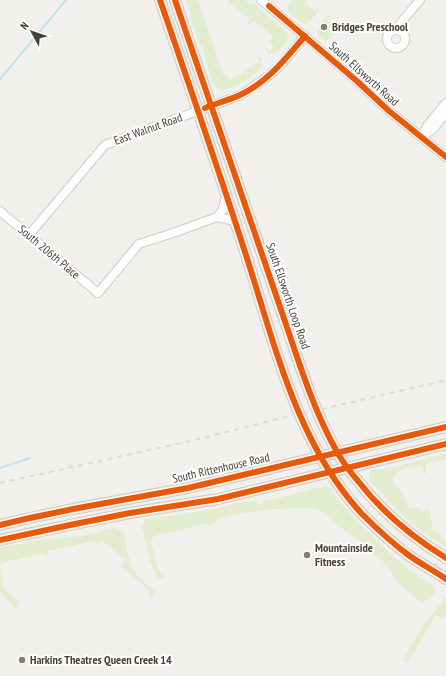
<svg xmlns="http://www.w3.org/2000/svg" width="446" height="676" font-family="'PT Sans Narrow',sans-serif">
  <rect width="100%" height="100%" fill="#f2f0ed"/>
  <!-- grass -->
  <path fill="#e3ecce" d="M186 0H198L223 74 228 75 230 80C241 75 250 69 259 61L256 57 258 56 263 60 261 61V69C251 77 234 89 221 91L214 86 205 58 204 50 199 43 190 16V12Z
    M228 0H245L250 4 254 3 260 9 249 18 232 4 229 7 227 6 230 2Z
    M292 0H307L305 3 315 11 318 8 319 10 311 20 310 19 306 24 303 23 289 13 288 7 287 6Z
    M261 10 287 33 288 40 277 52 270 53 269 54 265 50 266 47 270 51 274 47 270 43 269 41 273 37 254 21 249 25 247 23 251 17Z
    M328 15 329 17 326 20 337 29 339 28C336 34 330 37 326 42L318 35 317 31 319 28 318 26 327 16Z
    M446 454V459L434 462V467L433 462 426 464V473L424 474 422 465 398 471 393 478 395 486 401 490 402 494 404 495 408 509 419 507 420 511 429 509 433 530 442 535 443 539 446 541V547L430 537 402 515 369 480C369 476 369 473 372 470L389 468Z
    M324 486 331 488 335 496 352 516 379 543 410 571 423 579 433 584 434 589 436 590C432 596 427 604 419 601L396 581 389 567 324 513 319 510 312 508 275 509 243 513 230 516 220 519 211 525 205 524 154 536 152 539 151 541 158 569 166 577 164 579 163 578 160 579C150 570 145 540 142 526V524L145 519 171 516 188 513 215 509 243 502 257 501 258 504 263 503V499L271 500Z
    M116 528 121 531 122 530 123 531C126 545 128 562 136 574 141 580 149 586 155 591V594L152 597H151L148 595 150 591 122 567 121 565 125 560 103 541 97 544 94 541 48 551V556H46L42 554 4 562 1 565 0 568 4 589 20 602 16 609 6 599 0 591V547L16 545 37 540 74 537 96 533 103 530Z
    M446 597V615L442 619 436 615 407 664 404 661V658L422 627Z"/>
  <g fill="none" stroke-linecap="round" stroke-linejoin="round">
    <!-- stream -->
    <path stroke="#bee2ef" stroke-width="2" d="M0 79 66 0
      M0 468 30 458"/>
    <!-- minor casing -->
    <g stroke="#cfccc9" stroke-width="10">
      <path id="minor" d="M261 0 314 44 358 82 389 111 446 157
        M396 30 403 20 420 0
        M387 39a9 9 0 1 1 18 0a9 9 0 1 1-18 0Z
        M422 137 427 126 446 103
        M422 137 433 129 446 113
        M0 211 98 293 139 244 176 232 217 217 222 211 226 197
        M217 217 235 221
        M29 235 105 145 241 95 270 75 281 65 305 36"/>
    </g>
    <!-- major casing -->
    <g stroke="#d4c9ba" stroke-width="12">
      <path id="major" d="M160 0C189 84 218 168 245 252 274 341 296 443 362 514 376 528 391 542 407 554 419 563 433 570 446 579
        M175 0C210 100 243 201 278 301 296 352 311 406 337 452 343 462 350 472 358 481 382 512 412 537 446 558
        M0 525 25 519 73 509 188 488 446 427
        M0 540 70 525 130 513 218 499 446 444"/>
    </g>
    <!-- minor -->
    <use href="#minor" stroke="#fdfdfc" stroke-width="8"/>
    <!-- major -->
    <use href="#major" stroke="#f1ede5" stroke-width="10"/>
    <!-- rail -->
    <path stroke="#dadad9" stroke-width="2" stroke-dasharray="5 5" stroke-linecap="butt" d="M0 483 199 439 289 416 327 408 446 380"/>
    <!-- cycleway casing -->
    <g stroke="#fff" stroke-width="8">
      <path id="cycleway" d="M160 0C189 84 218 168 245 252 274 341 296 443 362 514 376 528 391 542 407 554 419 563 433 570 446 579
        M175 0C210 100 243 201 278 301 296 352 311 406 337 452 343 462 350 472 358 481 382 512 412 537 446 558
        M269 6 358 82 389 111 446 157
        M205 108C217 103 229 100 240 95 268 82 286 58 305 36
        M0 525 25 519 73 509 188 488 446 427
        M0 540 70 525 130 513 218 499 446 444"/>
    </g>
    <!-- cycleway -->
    <use href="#cycleway" stroke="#e8590c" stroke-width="6"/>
  </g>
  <!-- markers -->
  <g fill="#847e77" stroke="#fff" stroke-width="1.5">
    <circle cx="324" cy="27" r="4"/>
    <circle cx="307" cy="555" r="4"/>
    <circle cx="22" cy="660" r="4"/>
  </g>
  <g text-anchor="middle" stroke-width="4" stroke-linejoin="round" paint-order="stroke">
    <!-- poi labels -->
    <g font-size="12" font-weight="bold" fill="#494038" stroke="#fff" text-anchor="start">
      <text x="332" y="31">Bridges Preschool</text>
      <text x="315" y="552">Mountainside<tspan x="315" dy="14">Fitness</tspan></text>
      <text x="30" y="664">Harkins Theatres Queen Creek 14</text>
    </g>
    <!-- street labels -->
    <g font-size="12" fill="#494038" stroke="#fff">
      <text transform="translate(364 74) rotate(42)" y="4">South Ellsworth Road</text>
      <text transform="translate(148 129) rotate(-20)" y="4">East Walnut Road</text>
      <text transform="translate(49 252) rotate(40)" y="4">South 206th Place</text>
      <text transform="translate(288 296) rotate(71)" y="4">South Ellsworth Loop Road</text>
      <text transform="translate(221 468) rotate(-13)" y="4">South Rittenhouse Road</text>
    </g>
  </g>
  <!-- north arrow -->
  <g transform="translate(32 32) rotate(310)" stroke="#ffffff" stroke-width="3" paint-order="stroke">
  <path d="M0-3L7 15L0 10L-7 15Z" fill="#494038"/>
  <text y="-6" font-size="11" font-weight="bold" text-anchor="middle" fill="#494038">N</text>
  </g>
</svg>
